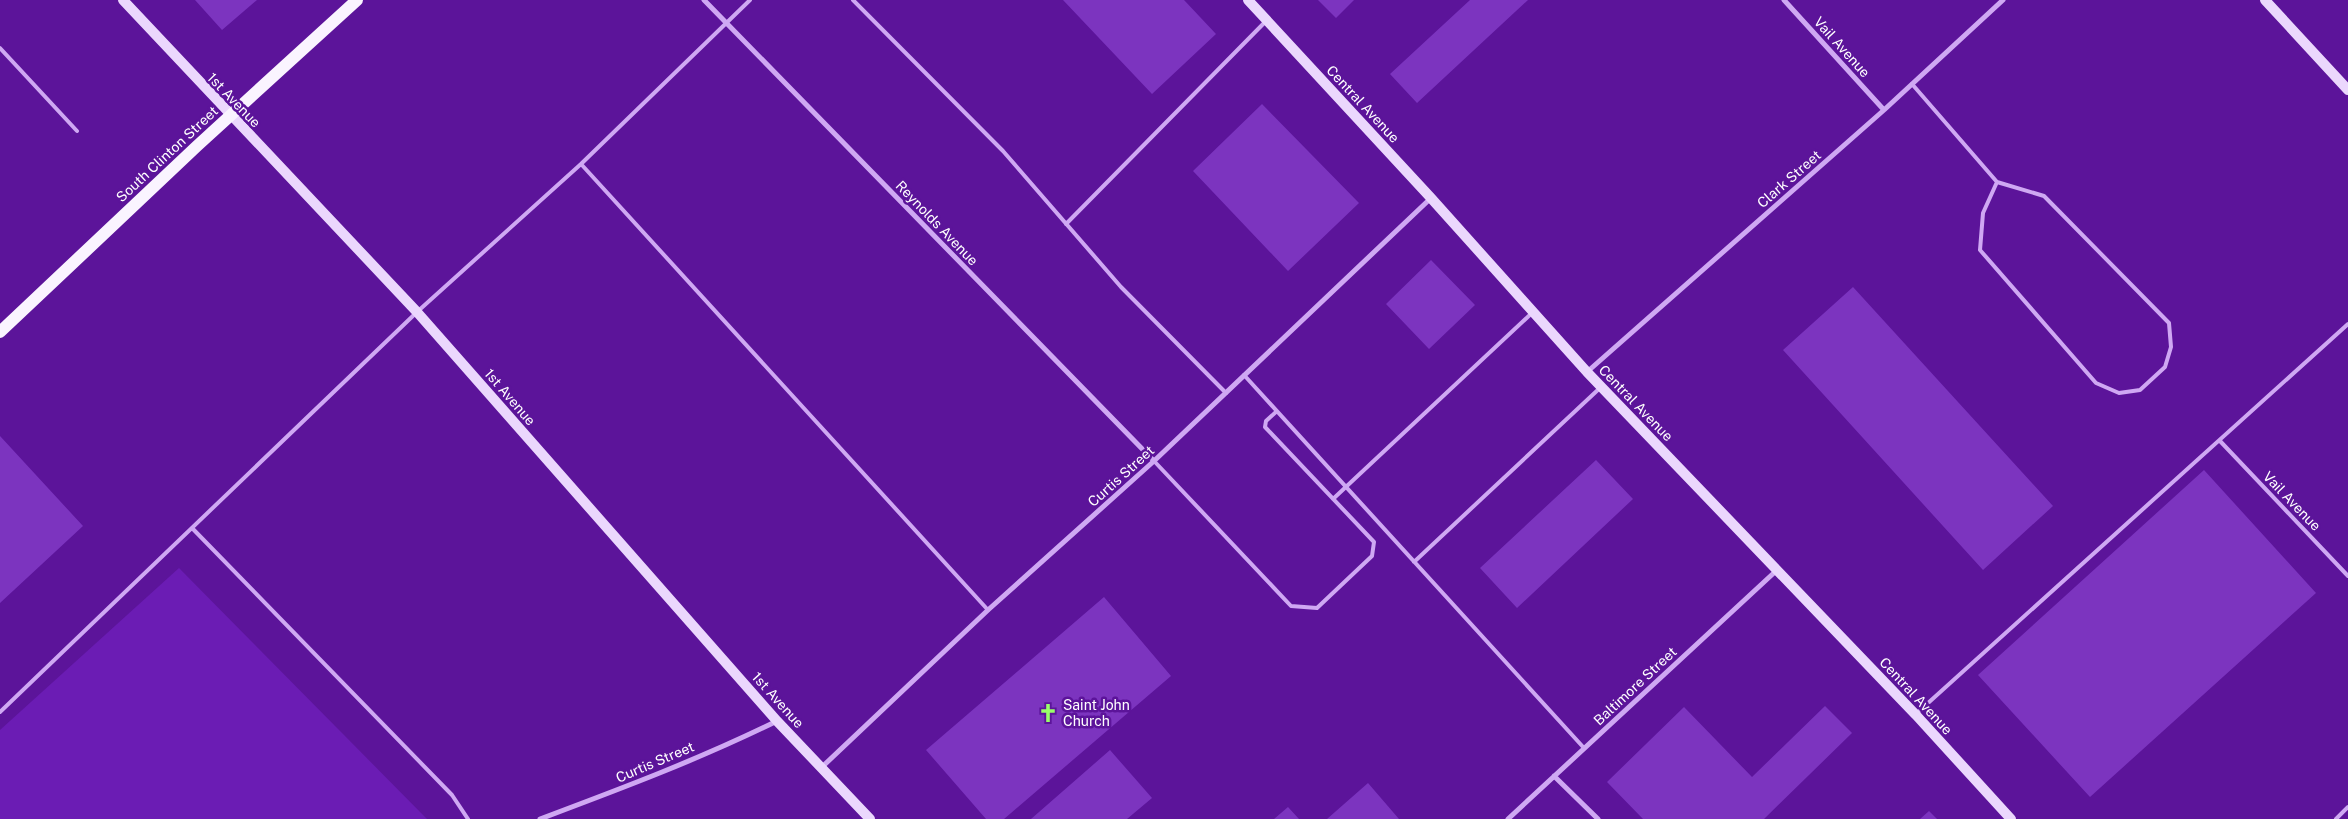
<svg xmlns="http://www.w3.org/2000/svg" width="2348" height="819" font-family="'Public Sans',sans-serif">
  <rect width="100%" height="100%" fill="#5c149a"/>
  <!-- grass -->
  <path fill="#6b1cb4" d="M179 568 427 819H0V730Z"/>
  <!-- building -->
  <path fill="#7c34bf" d="M195 0H257L222 30Z
    M1063 0H1184L1216 34 1152 94Z
    M1318 0H1354L1336 18Z
    M1470 0H1528L1417 103 1390 74Z
    M1262 104 1359 203 1288 271 1193 171Z
    M1431 260 1475 305 1429 349 1386 304Z
    M1853 287 2053 506 1983 570 1783 350Z
    M0 436 83 526 0 603Z
    M1596 460 1633 499 1517 608 1480 568Z
    M2204 470 2316 593 2090 797 1978 675Z
    M1104 597 1171 676 1004 819H986L926 750Z
    M1825 706 1852 733 1764 819H1643L1607 782 1684 707 1752 777Z
    M1110 750 1152 798 1127 819H1031Z
    M1368 783 1399 819H1327Z
    M1288 807 1299 819H1274Z
    M1929 811 1937 819H1920Z"/>
  <g fill="none" stroke-linecap="round" stroke-linejoin="round">
    <!-- lane -->
    <path stroke="#cfa8f3" stroke-width="4" d="M853 0 1003 151 1121 287 1226 393
      M0 48 77 131
      M1912 84 1997 182 2044 196 2169 323 2171 347 2165 367 2140 390 2119 393 2096 383 1980 250 1983 213 1997 182
      M581 164 988 610
      M1066 224 1267 20
      M1244 375 1584 748
      M2220 441 2348 576
      M1154 461 1291 606 1317 608 1372 556 1374 542 1265 427 1266 421 1277 411
      M1333 499 1533 312
      M192 528 452 795 468 819
      M1414 562 1601 387
      M0 712 417 312 581 164 750 0
      M1917 713 2348 324
      M2336 819 2348 807"/>
    <!-- street -->
    <path stroke="#cfa8f3" stroke-width="5" d="M704 0 1154 461
      M1784 0 1884 110
      M1587 372 1884 110 2003 0
      M822 767 988 610 1154 461 1431 198
      M1554 776 1598 819
      M540 819C620 789 700 759 777 721
      M1508 819 1777 570"/>
    <!-- secondary -->
    <path stroke="#ebd7fd" stroke-width="10" d="M123 0 417 312 777 721 870 819
      M1248 0 1431 198 1587 372 1916 715 2011 819
      M2265 0 2348 90"/>
    <!-- primary -->
    <path stroke="#faf4ff" stroke-width="12" d="M0 332 197 146 357 0"/>
  </g>
  <!-- icons -->
  <defs>
    <g id="church-bare" transform="scale(1.5)"><path d="M-1.2-6h2.4v3.5h3.3v2.4h-3.3V6h-2.4V-.1h-3.3v-2.4h3.3Z" fill="#99ff6a" stroke="#5c149a" stroke-width="2.5" paint-order="stroke"/></g>
  </defs>
  <g fill-rule="evenodd">
    <use href="#church-bare" x="1048" y="713"/>
  </g>
  <g text-anchor="middle" stroke-width="5" stroke-linejoin="round" paint-order="stroke">
    <!-- street labels -->
    <g font-size="14" fill="#fff" stroke="#5c149a">
      <text transform="translate(1842 47) rotate(48)" y="5">Vail Avenue</text>
      <text transform="translate(234 100) rotate(46)" y="5">1st Avenue</text>
      <text transform="translate(1363 104) rotate(47)" y="5">Central Avenue</text>
      <text transform="translate(167 154) rotate(-43)" y="5">South Clinton Street</text>
      <text transform="translate(1789 179) rotate(-41)" y="5">Clark Street</text>
      <text transform="translate(937 223) rotate(46)" y="5">Reynolds Avenue</text>
      <text transform="translate(510 397) rotate(49)" y="5">1st Avenue</text>
      <text transform="translate(1636 403) rotate(46)" y="5">Central Avenue</text>
      <text transform="translate(1121 476) rotate(-42)" y="5">Curtis Street</text>
      <text transform="translate(2292 501) rotate(46)" y="5">Vail Avenue</text>
      <text transform="translate(1635 686) rotate(-43)" y="5">Baltimore Street</text>
      <text transform="translate(1916 696) rotate(47)" y="5">Central Avenue</text>
      <text transform="translate(778 700) rotate(48)" y="5">1st Avenue</text>
      <text transform="translate(655 762) rotate(-23)" y="5">Curtis Street</text>
    </g>
    <!-- poi labels -->
    <g font-size="14" fill="#fff" stroke="#5c149a" text-anchor="start">
      <text x="1063" y="710">Saint John<tspan x="1063" dy="16">Church</tspan></text>
    </g>
  </g>
</svg>
